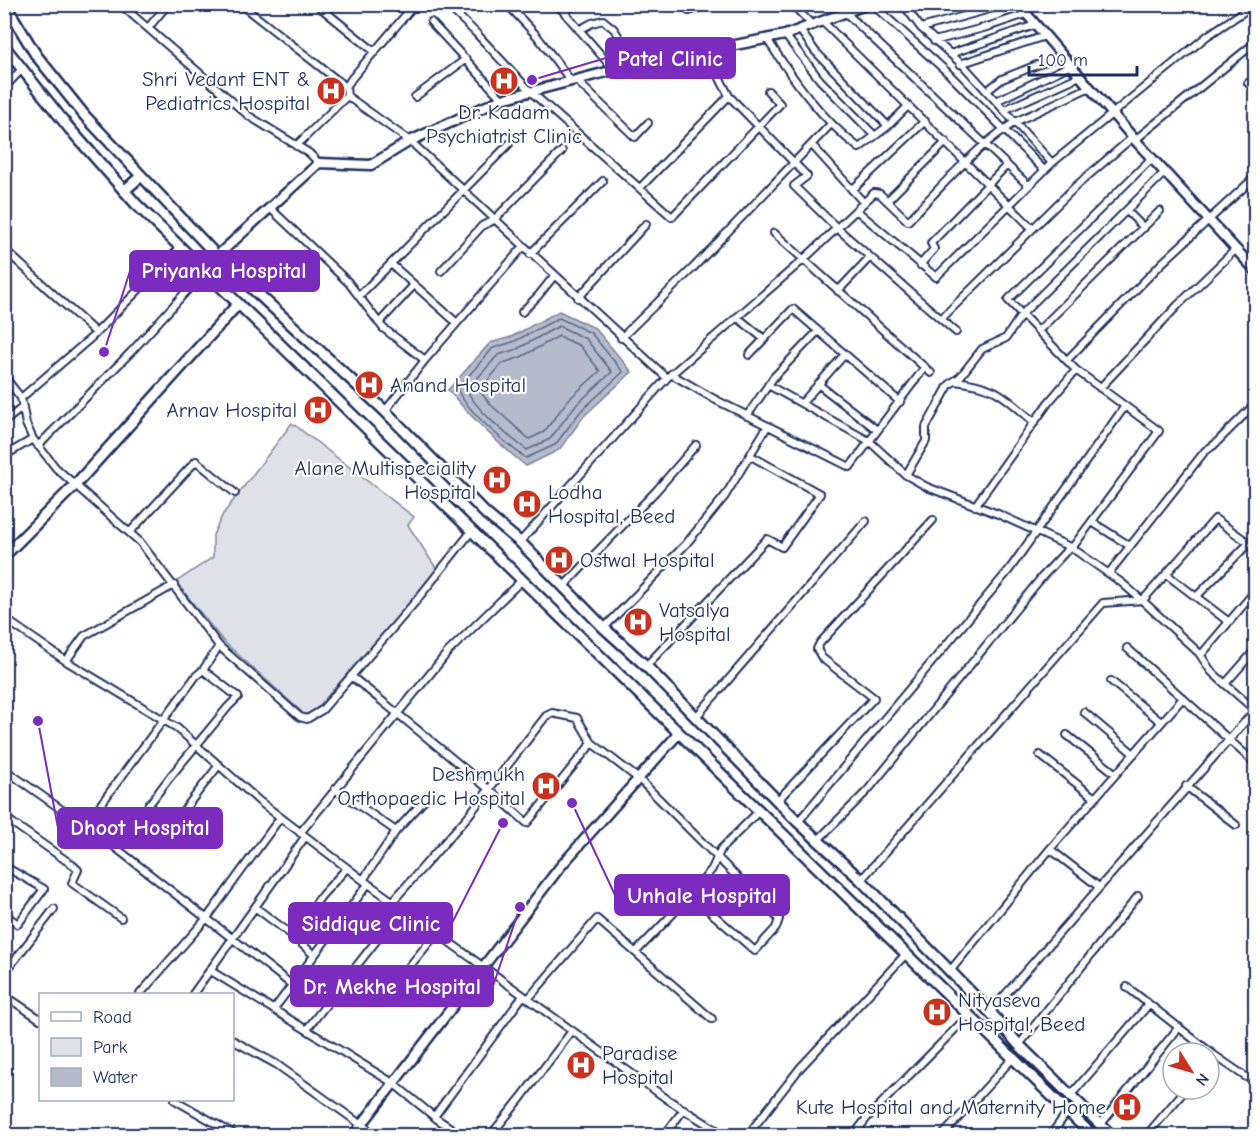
<svg xmlns="http://www.w3.org/2000/svg" width="1260" height="1140" font-family="'Comic Neue',sans-serif">
  <rect width="100%" height="100%" fill="#fff"/>
  <filter id="ink" filterUnits="userSpaceOnUse"><feTurbulence type="fractalNoise" baseFrequency=".0167" numOctaves="2"/><feDisplacementMap in="SourceGraphic" scale="12" xChannelSelector="R" yChannelSelector="G"/><feConvolveMatrix kernelMatrix="1 2 1 2 8 2 1 2 1" color-interpolation-filters="sRGB"/></filter>
  <g filter="url(#ink)">
    <!-- green -->
    <path fill="#dee1e7" stroke="#7c88a2" stroke-width="1.5" d="M292 423 414 517 408 525 438 571 311 715 304 714 223 641 176 582 213 557V535L223 514Z"/>
    <!-- water -->
    <path fill="#b5bbca" stroke="#77839f" stroke-width="1.5" d="M559 311 595 328 632 372 584 416 559 450 526 466C497 443 472 418 448 390L490 343 511 337Z"/>
    <g fill="none" stroke-linecap="round" stroke-linejoin="round">
      <!-- shore -->
      <path stroke="#596789" stroke-width="1.5" d="M559 318 591 333 623 372 580 412 555 445 526 458C506 444 467 411 457 389L493 348 513 342Z
        M559 326 586 339 612 372 575 406 550 439 527 450C509 437 476 410 467 390L498 355 517 349Z
        M559 336 580 346 600 371 568 400 544 432 529 439 490 404 479 390 503 363 521 357Z"/>
      <!-- street casing -->
      <g stroke="#1b2f5e" stroke-width="10">
        <path id="street" d="M120 4 249 116 309 153 319 163
          M240 4 346 87
          M316 4 375 52
          M397 4 408 12
          M415 4 352 78 346 87 347 96 410 141 667 378 520 542
          M446 4 476 33 530 91 672 217 780 104 768 91
          M507 4 537 36 571 81
          M557 4 614 70
          M792 4 813 26
          M872 4 947 72 1044 170
          M903 4 921 28 964 66 1052 163 1207 36 1255 4
          M689 11 712 4
          M565 13 573 4
          M846 13 1029 186
          M431 22 502 99
          M823 22 1032 228
          M148 28 168 4
          M921 28 1008 4
          M579 30 592 23 603 20 614 29 636 65
          M800 30 815 51 888 126 908 106
          M785 35 820 80 875 136
          M767 39C793 79 821 119 859 148L888 126
          M934 41 987 27 1026 14
          M950 54 1035 25
          M960 64 1045 36
          M576 80 635 137 648 123
          M1248 83 1256 91
          M1090 87 1015 122C973 149 942 186 908 221L880 194 874 193 837 228 941 319 1076 186 1133 137
          M4 88 22 69
          M987 91 1002 79 1062 55
          M415 97 466 59
          M996 101 1071 65
          M1004 110 1080 76
          M1135 140 1256 42
          M812 145 864 203
          M296 146 347 96
          M640 188 729 96
          M852 190 925 121
          M887 201 946 142
          M270 208 348 282 383 328 425 360
          M856 210 936 277 1052 163
          M1127 211 1144 228
          M774 233 931 373
          M4 249 95 332
          M530 254 603 181
          M391 264 457 323
          M920 265 934 249 931 243 1007 165
          M441 271 482 226 494 220 562 151
          M838 291 870 257
          M359 296 509 144
          M578 298 646 224
          M522 312 538 296 554 276
          M737 317 764 339
          M941 319 956 332
          M379 323 414 285
          M1038 331 1160 211
          M621 338 693 268 831 124
          M749 355 793 309 900 402
          M1067 360 1162 263 1253 179
          M671 374 716 400 850 467 925 367
          M4 376 21 398 26 424 33 439 56 468 140 542 219 646 300 717 307 719 322 710 416 601 471 532
          M667 378 803 260 837 228 794 186 807 176 729 96 706 51
          M955 381C997 386 1003 395 1034 422
          M818 384 877 430
          M768 385 869 441 906 475 927 487 998 514 1072 548 1122 583 1145 603 1199 653 1211 671 1225 684 1256 711
          M1100 388 1178 305 1236 249
          M21 398 92 337 180 248
          M802 403 845 354
          M385 411 425 360 523 247
          M747 416 773 378 818 331
          M4 422 23 407
          M38 446 131 352 204 272
          M4 456 33 439
          M906 475 926 441V427L949 385 960 377 982 349 1006 338 1022 314 1165 172
          M975 506 1048 403 1076 370
          M1092 522 1130 546
          M130 532 196 461 235 493
          M1072 548 1159 431 1076 370 1008 300 1152 158
          M1109 573 1205 451 1214 445 1256 403
          M1166 574 1229 622
          M564 586 656 491 696 445
          M1196 597 1249 543
          M4 618 66 661 177 728 259 801 363 880 667 1099 726 1136
          M604 628 686 544 725 496 767 427
          M1127 648 1256 764
          M1201 655 1256 590
          M66 661 84 636 174 585
          M646 666 767 539 782 547 820 494 751 456
          M351 676C410 724 470 771 527 823L592 743 577 718 552 713 546 716 469 815 393 901
          M1111 681 1161 722
          M1225 684 1256 649
          M1084 712 1134 754
          M696 717 866 521
          M1067 735 1116 774
          M592 743 640 780 779 919 776 928 755 951 691 895
          M1040 755 1095 798
          M4 769 116 848 292 985
          M1186 786 1236 825
          M335 789 396 831
          M778 800 874 698 822 658 817 649 820 643 933 520
          M4 817 74 866 78 870 72 883 121 918
          M798 822 1009 570 1125 406
          M84 827 196 676 203 670 219 646
          M170 828 219 765
          M300 833 448 652 522 580
          M817 841 868 790 1042 577 1069 548
          M116 848 170 777 228 707 238 697 203 670
          M1050 849 1099 887
          M4 866 44 889 18 924 4 914
          M363 880 396 831 431 793
          M861 880 1103 603 1143 600 1215 519 1256 548
          M256 908 292 935 314 955
          M292 935 322 895 347 868
          M636 952 691 895 712 869 721 849 759 811
          M211 971 393 1083 437 1119 463 1136
          M950 971 1050 849 1183 698
          M4 974 54 909
          M393 986 437 933
          M1127 987 1214 1055 1246 1077
          M140 994 207 918 280 818
          M193 994 305 837
          M4 995 40 1019
          M528 999 597 919 712 1019
          M274 1009 368 884
          M990 1012 1256 709
          M307 1029 402 908
          M232 1040 276 1064 377 1136
          M1019 1045 1138 896
          M1071 1095 1149 1004
          M175 1100 237 1136
          M436 1114 523 996
          M1101 1124 1179 1027
          M490 1136 521 1098 572 1031
          M664 1136 684 1109
          M747 1136 800 1068 906 954
          M853 1136 867 1118 969 1015
          M942 1136 1013 1058
          M1050 1136 1068 1111
          M1146 1136 1186 1089"/>
      </g>
      <!-- secondary casing -->
      <g stroke="#1b2f5e" stroke-width="13">
        <path id="secondary" d="M1018 4 1135 140 1256 271
          M217 256 319 163 371 165 410 141 502 99 630 66 785 35 868 4
          M353 1136 560 867 679 733"/>
      </g>
      <!-- primary casing -->
      <g stroke="#1b2f5e" stroke-width="14">
        <path id="primary" d="M5 4 36 55 85 116 217 256 385 411 486 514 520 542 604 628 646 666 798 822 861 880 990 1012 1019 1045 1112 1136
          M4 46 69 128 136 204 1093 1136
          M124 191 141 176
          M4 556 76 484 238 304"/>
      </g>
      <!-- street -->
      <use href="#street" stroke="#fff" stroke-width="6"/>
      <!-- secondary -->
      <use href="#secondary" stroke="#fff" stroke-width="8"/>
      <!-- primary -->
      <use href="#primary" stroke="#fff" stroke-width="9"/>
    </g>
  </g>
  <!-- icons -->
  <defs>
    <g id="hospital-disc" transform="scale(1.5)"><circle r="9.5" fill="#c8321e" stroke="#fff"/><path d="M-5-5h3v3.5h4V-5h3V5h-3V1.5h-4V5h-3Z" fill="#fff"/></g>
  </defs>
  <g fill-rule="evenodd">
    <use href="#hospital-disc" x="504" y="81"/>
    <use href="#hospital-disc" x="331" y="91"/>
    <use href="#hospital-disc" x="369" y="385"/>
    <use href="#hospital-disc" x="318" y="410"/>
    <use href="#hospital-disc" x="497" y="480"/>
    <use href="#hospital-disc" x="527" y="504"/>
    <use href="#hospital-disc" x="559" y="560"/>
    <use href="#hospital-disc" x="638" y="622"/>
    <use href="#hospital-disc" x="546" y="786"/>
    <use href="#hospital-disc" x="937" y="1012"/>
    <use href="#hospital-disc" x="581" y="1065"/>
    <use href="#hospital-disc" x="1127" y="1107"/>
  </g>
  <g text-anchor="middle" stroke-width="4.5" stroke-linejoin="round" paint-order="stroke">
    <!-- poi labels -->
    <g font-size="21" fill="#1b2f5e" stroke="#fff" text-anchor="start">
      <text x="310" y="86" text-anchor="end">Shri Vedant ENT &amp;<tspan x="310" dy="24">Pediatrics Hospital</tspan></text>
      <text x="504" y="119" text-anchor="middle">Dr. Kadam<tspan x="504" dy="24">Psychiatrist Clinic</tspan></text>
      <text x="390" y="392">Anand Hospital</text>
      <text x="297" y="417" text-anchor="end">Arnav Hospital</text>
      <text x="476" y="475" text-anchor="end">Alane Multispeciality<tspan x="476" dy="24">Hospital</tspan></text>
      <text x="548" y="499">Lodha<tspan x="548" dy="24">Hospital, Beed</tspan></text>
      <text x="580" y="567">Ostwal Hospital</text>
      <text x="659" y="617">Vatsalya<tspan x="659" dy="24">Hospital</tspan></text>
      <text x="525" y="781" text-anchor="end">Deshmukh<tspan x="525" dy="24">Orthopaedic Hospital</tspan></text>
      <text x="958" y="1007">Nityaseva<tspan x="958" dy="24">Hospital, Beed</tspan></text>
      <text x="602" y="1060">Paradise<tspan x="602" dy="24">Hospital</tspan></text>
      <text x="1106" y="1114" text-anchor="end">Kute Hospital and Maternity Home</text>
    </g>
  </g>
  <!-- callouts -->
  <path fill="none" stroke="#7b2cbf" stroke-width="2" d="M532 80L606 58M104 352L130 271M38 721L58 828M572 803L615 895M503 823L452 923M520 907L493 986"/>
  <g fill="#7b2cbf" stroke="#fff" stroke-width="2">
    <circle cx="532" cy="80" r="6"/>
    <circle cx="104" cy="352" r="6"/>
    <circle cx="38" cy="721" r="6"/>
    <circle cx="572" cy="803" r="6"/>
    <circle cx="503" cy="823" r="6"/>
    <circle cx="520" cy="907" r="6"/>
  </g>
  <g fill="#7b2cbf" stroke="#7b2cbf" stroke-width="2">
    <rect x="606" y="38" width="129" height="40" rx="6"/>
    <rect x="130" y="251" width="189" height="40" rx="6"/>
    <rect x="58" y="808" width="164" height="40" rx="6"/>
    <rect x="615" y="875" width="174" height="40" rx="6"/>
    <rect x="289" y="903" width="163" height="40" rx="6"/>
    <rect x="291" y="966" width="202" height="40" rx="6"/>
  </g>
  <g font-size="22" text-anchor="middle" font-weight="bold" fill="#fff">
    <text x="670" y="66">Patel Clinic</text>
    <text x="224" y="278">Priyanka Hospital</text>
    <text x="140" y="835">Dhoot Hospital</text>
    <text x="702" y="903">Unhale Hospital</text>
    <text x="371" y="931">Siddique Clinic</text>
    <text x="392" y="994">Dr. Mekhe Hospital</text>
  </g>
  <!-- margin -->
  <rect width="1260" height="1140" fill="none" stroke="#fff" stroke-width="24"/>
  <rect x="12" y="12" width="1236" height="1116" fill="none" stroke="#1b2f5e" stroke-width="2" filter="url(#ink)"/>
  <!-- legend -->
  <rect x="39" y="993" width="195" height="108" fill="#ffffff" stroke="#a4acbf" stroke-width="1.5"/>
  <rect x="51" y="1012" width="30" height="9" fill="#ffffff" stroke="#a4acbf" stroke-width="1.5"/>
  <text x="93" y="1023" font-size="18" fill="#1b2f5e">Road</text>
  <rect x="51" y="1038" width="30" height="18" fill="#dee1e7" stroke="#a4acbf" stroke-width="1.5"/>
  <text x="93" y="1053" font-size="18" fill="#1b2f5e">Park</text>
  <rect x="51" y="1068" width="30" height="18" fill="#b5bbca" stroke="#a4acbf" stroke-width="1.5"/>
  <text x="93" y="1083" font-size="18" fill="#1b2f5e">Water</text>
  <!-- north arrow -->
  <g transform="translate(1191 1071) rotate(127)"><circle r="28" fill="#ffffff" stroke="#a4acbf" stroke-width="1.5"/>
  <path d="M0-4.5L10 22L0 15L-10 22Z" fill="#c8321e"/>
  <text y="-9" font-size="16" font-weight="bold" text-anchor="middle" fill="#1b2f5e">N</text>
  </g>
  <!-- scale -->
  <path d="M1029 66v9h108v-9" fill="none" stroke="#1b2f5e" stroke-width="3"/>
  <text x="1038" y="66" font-size="18" fill="#1b2f5e" stroke="#ffffff" stroke-width="4.5" paint-order="stroke">100 m</text>
</svg>
